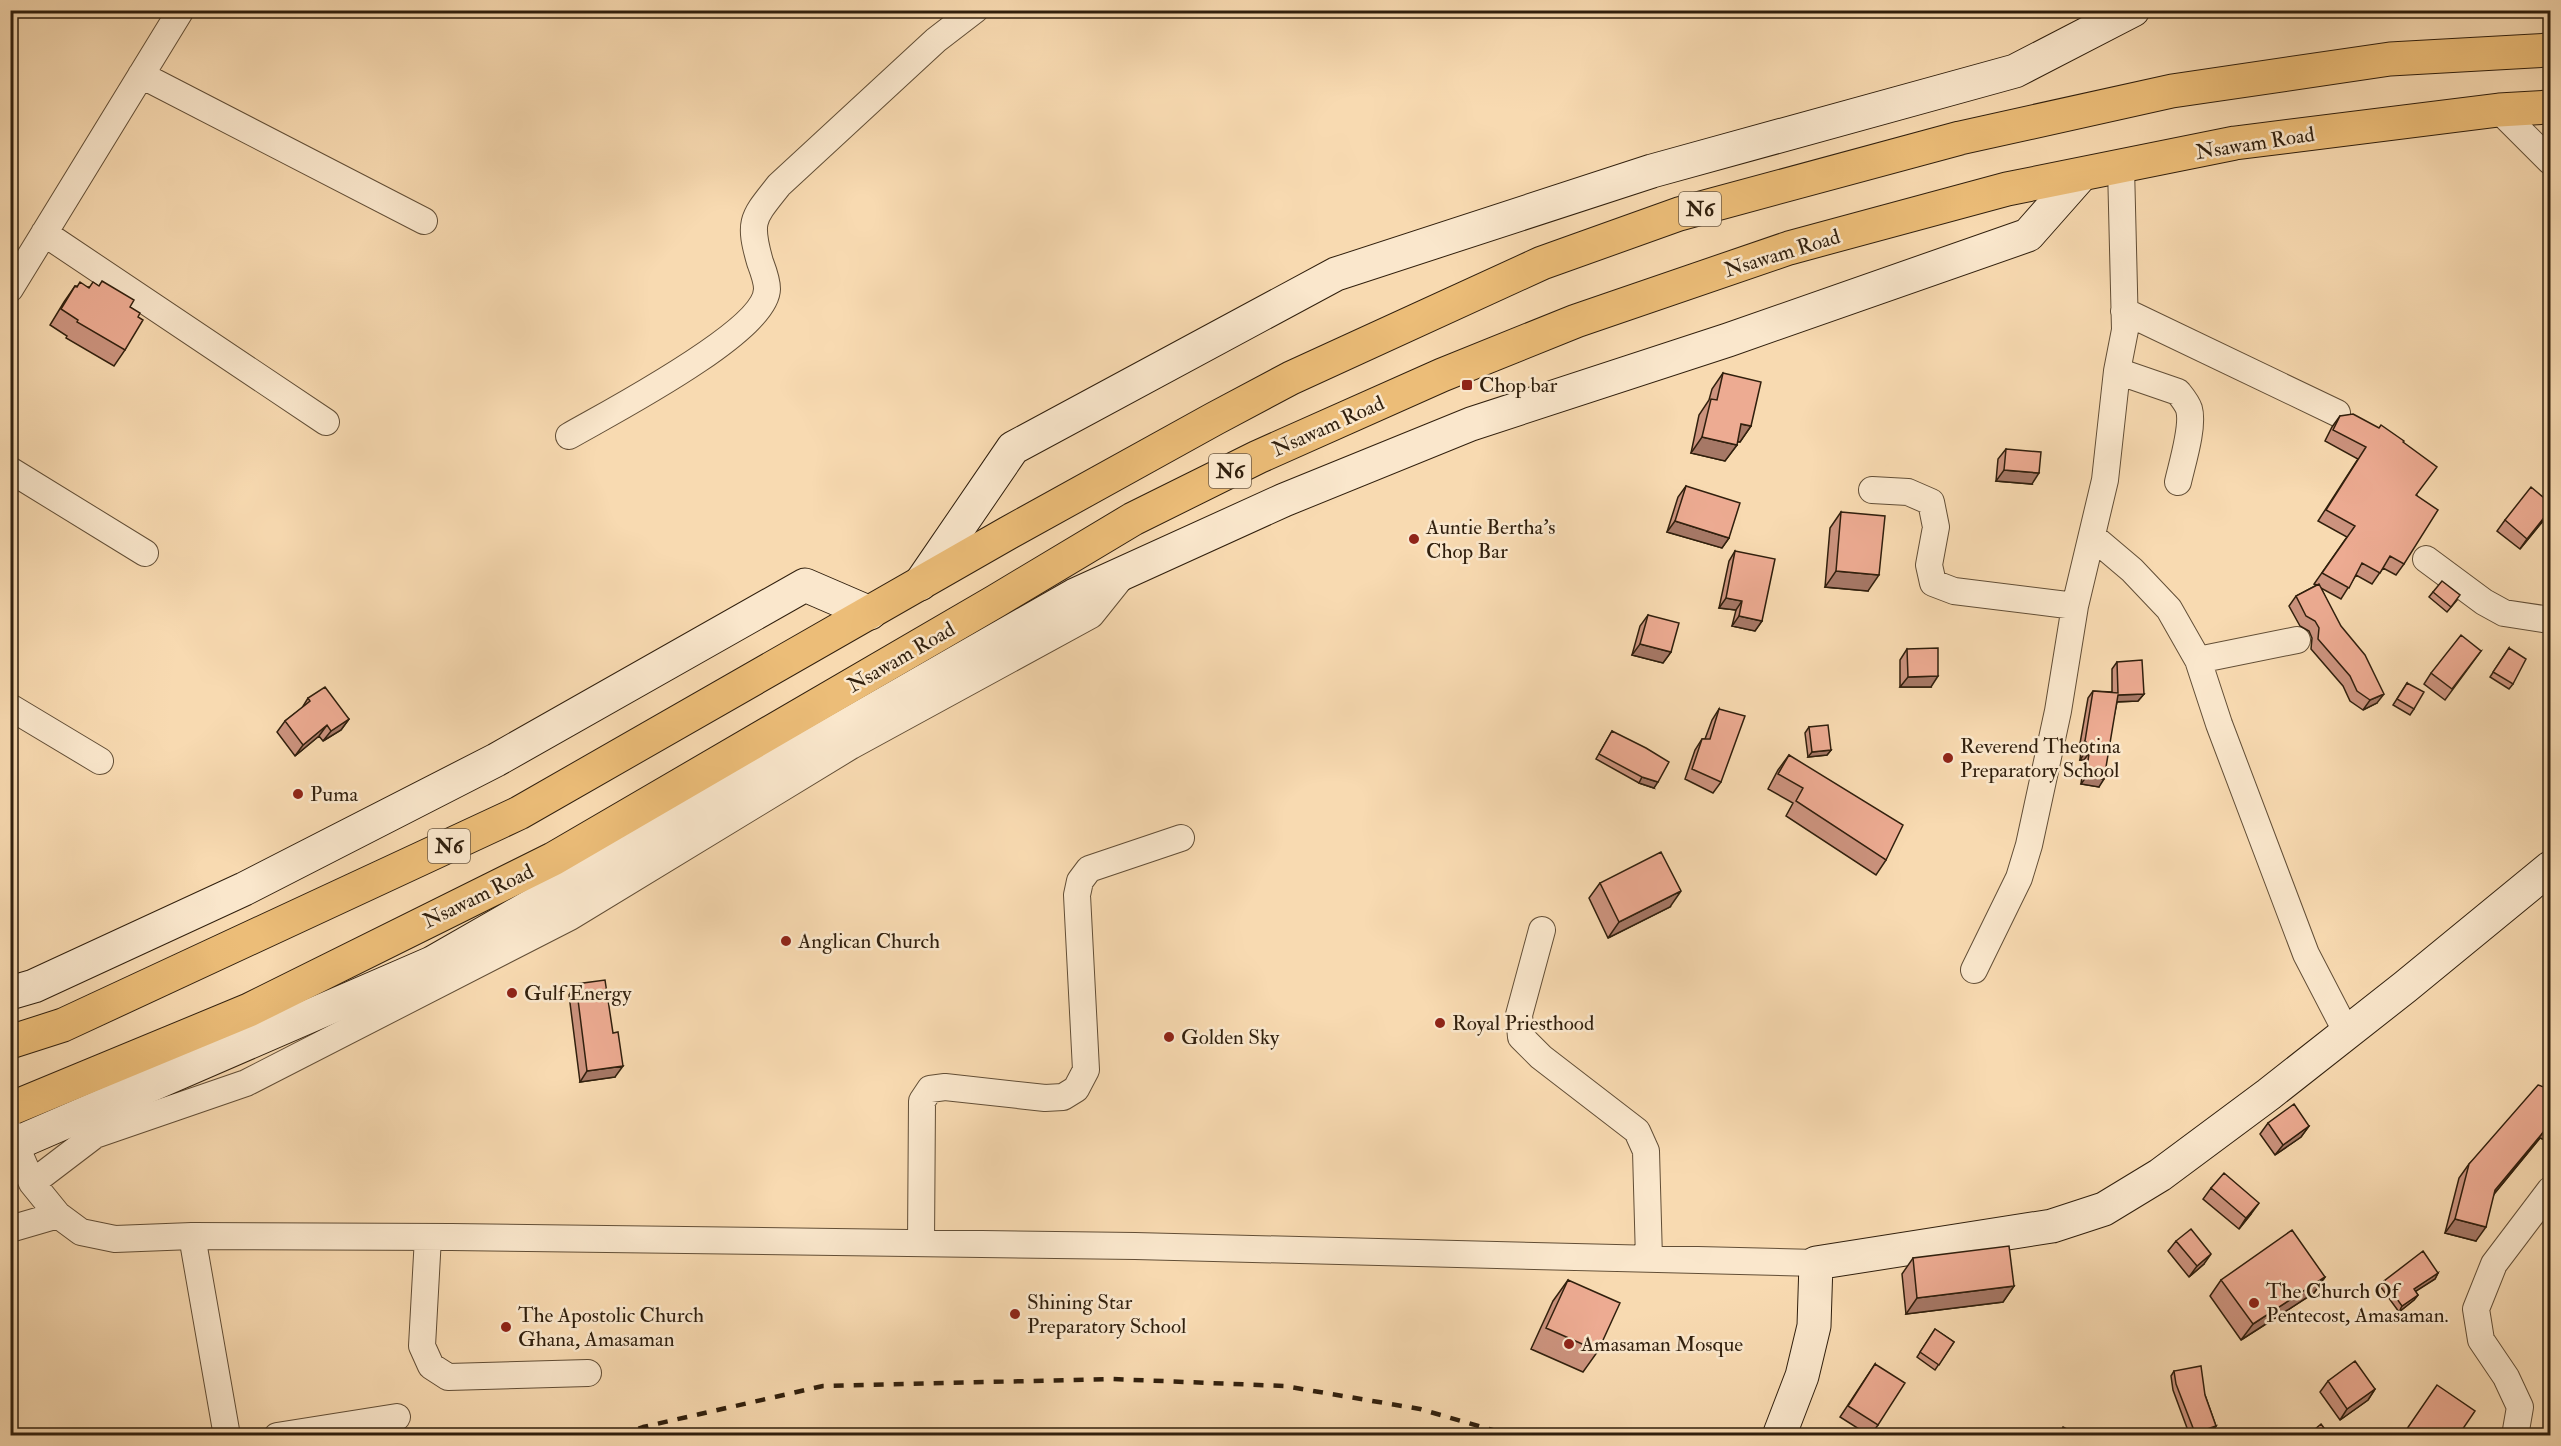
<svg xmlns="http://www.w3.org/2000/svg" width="2561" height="1446" font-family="'IM FELL Double Pica',serif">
  <rect width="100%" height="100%" fill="#f8dab1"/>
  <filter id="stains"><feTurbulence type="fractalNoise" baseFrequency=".00333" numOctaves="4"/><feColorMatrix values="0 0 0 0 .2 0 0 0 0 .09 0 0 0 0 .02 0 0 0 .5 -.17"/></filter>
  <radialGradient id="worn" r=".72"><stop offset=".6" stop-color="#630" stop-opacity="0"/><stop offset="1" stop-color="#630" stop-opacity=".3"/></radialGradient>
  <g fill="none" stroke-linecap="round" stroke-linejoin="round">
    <!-- minor casing -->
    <g stroke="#624e36" stroke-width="28">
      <path id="minor" d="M141 75 424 221
        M2499 110 2550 161
        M44 233 326 422
        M10 289 181 10
        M2124 311 2337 413
        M2117 371 2178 392C2182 397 2187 403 2189 409 2194 426 2182 464 2178 482
        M569 436C607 414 766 332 767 289 767 280 763 270 760 262 748 220 753 218 779 185L936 40 975 10
        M10 470 145 553
        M1872 490 1908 492 1931 502 1936 527 1929 565 1933 583 1954 591 2075 606
        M2093 537 2132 570 2169 609 2198 660 2219 724 2306 954 2347 1033
        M2426 559 2484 602 2504 613 2550 620
        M2198 660 2297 640
        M10 707 100 761
        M1542 930 1519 1015 1521 1037 1541 1057 1637 1131 1646 1151 1649 1259
        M1974 970 2019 878 2029 845 2058 711 2075 606 2105 480 2117 371 2125 330 2121 167
        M10 1132 32 1183 58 1215 81 1232 115 1239 192 1236 451 1237 1135 1246 1816 1263
        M32 1183 95 1135 246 1083 570 917 851 746 1091 615 1123 575
        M10 1229 58 1215
        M192 1236 227 1436
        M428 1237 422 1346 431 1366 448 1377 588 1373
        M921 1243 922 1101 930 1089 945 1087 1045 1098 1063 1097 1076 1089 1086 1070 1077 895 1080 881 1089 869 1181 838
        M277 1436 397 1417
        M2515 1436 2520 1407 2506 1377 2481 1340 2476 1309 2494 1264 2550 1190"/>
    </g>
    <!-- secondary casing -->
    <g stroke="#301f0d" stroke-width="35">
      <path id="secondary" d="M920 584 1013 448 1336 274 1652 171 2015 71 2133 10
        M10 993 34 986 244 889 496 760 805 585 870 613
        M10 1146 432 963 1075 595 1284 500 1471 424 1728 340 2028 235 2081 175
        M1779 1436 1802 1376 1814 1326 1816 1263 2052 1226 2104 1209 2160 1175 2269 1094 2405 987 2550 868"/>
    </g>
    <!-- trunk casing -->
    <g stroke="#301f0d" stroke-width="35">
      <path id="trunk" d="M10 1042 63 1025 519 813 1008 533 1214 419 1291 378 1542 263 1679 214 1960 138 2172 91 2390 59 2550 50
        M10 1109 249 1010 553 859 996 601 1133 519 1258 457 1442 375 1576 321 1789 248 2007 189 2235 143 2499 110 2550 107"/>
    </g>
    <!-- minor -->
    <use href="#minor" stroke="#fae7cc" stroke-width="26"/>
    <!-- secondary -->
    <use href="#secondary" stroke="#fae7cc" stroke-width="33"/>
    <!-- trunk -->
    <use href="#trunk" stroke="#ecbd78" stroke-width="33"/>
    <!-- rail -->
    <path stroke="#301f0d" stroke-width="4.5" stroke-dasharray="10 10" stroke-linecap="butt" d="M620 1436 643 1427 823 1386 1112 1379 1284 1386 1420 1409 1513 1436"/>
  </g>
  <!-- wall -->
  <path fill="#cc937e" stroke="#301f0d" stroke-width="1.5" d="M75 286 89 287 130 307 138 317 125 350 114 366 66 338 67 336 50 325 64 302Z
    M1723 373 1751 426 1740 442H1737V445L1725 461 1691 453 1699 415 1709 400 1712 389Z
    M2340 416 2403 442 2417 496 2404 564 2396 575 2383 568 2372 584 2356 575 2341 599 2321 588 2377 703 2363 710 2350 701 2343 686 2311 649 2312 638 2309 631 2300 626 2289 606 2296 596 2317 585 2314 584 2347 537 2318 521 2358 459 2325 441 2332 427Z
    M2006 449 2032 484 1996 481 1998 459Z
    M1686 486 1729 538 1722 548 1667 532 1678 497Z
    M1841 512 1868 591 1825 587 1830 528Z
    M2547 516 2520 549 2497 531 2505 520Z
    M1735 551 1762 621 1755 631 1732 626 1736 610 1719 608 1729 561Z
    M2433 592 2457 600 2447 612 2429 597Z
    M1648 615 1671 652 1663 663 1632 655 1640 626Z
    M2509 648 2513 684 2509 689 2490 677Z
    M1907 649 1931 687H1900V660Z
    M2481 651 2445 700 2424 684 2431 673Z
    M2117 662 2144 694 2138 701 2117 702 2099 787 2081 784 2084 760H2080L2081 749H2079L2088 698 2093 691 2112 692V669Z
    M2407 683 2414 709 2410 715 2393 705Z
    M308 698 349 719 341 730 323 741 319 736 295 756 277 732 285 721 302 708Z
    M1719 709 1721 782 1713 793 1685 779 1695 750 1702 739H1705L1712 720Z
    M1809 727 1831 750 1827 755 1808 757 1805 733Z
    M1612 731 1654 788 1639 783 1596 759Z
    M1789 755 1886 860 1876 875 1786 816 1793 803 1768 789 1778 770Z
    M1600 883 1670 907 1608 938 1589 898Z
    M576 984 615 1077 580 1082 569 995Z
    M2550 1089V1142L2540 1138 2494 1194 2476 1241 2445 1233 2459 1178 2469 1164Z
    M2268 1123 2309 1126 2301 1137 2275 1155 2260 1134Z
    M2211 1188 2251 1214 2239 1229 2203 1199Z
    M2176 1241 2204 1264 2189 1277 2168 1251Z
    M1913 1258 2014 1286 2003 1302 1906 1314 1902 1274Z
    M2438 1273 2435 1279 2415 1291 2418 1295 2414 1300 2399 1312 2380 1286 2384 1281Z
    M2325 1277 2314 1293 2241 1340 2210 1296 2221 1280Z
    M1568 1280 1598 1351 1583 1372 1531 1349 1553 1301Z
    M1935 1329 1954 1342 1935 1370 1917 1357Z
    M1875 1364 1878 1425 1870 1436 1840 1417Z
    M2174 1371 2205 1395 2216 1426 2212 1431 2200 1436H2190L2173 1390 2171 1376Z
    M2328 1381 2375 1389 2368 1400 2340 1420 2320 1392Z"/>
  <!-- shaded-wall -->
  <path fill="#a67866" stroke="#301f0d" stroke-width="1.5" d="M1741 424 1751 426 1740 442 1730 440Z
    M1702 437 1737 445 1725 461 1691 453Z
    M2004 470 2039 473 2032 484 1996 481Z
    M2550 511 2547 516 2520 549 2527 539Z
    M1675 521 1729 538 1722 548 1667 532Z
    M1836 571 1879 575 1868 591 1825 587Z
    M1726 598 1742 601 1736 610 1719 608Z
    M1739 616 1762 621 1755 631 1732 626Z
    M1640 644 1671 652 1663 663 1632 655Z
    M1938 676 1931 687H1900L1908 677Z
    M2144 694 2138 701 2113 702 2118 695Z
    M2384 694 2377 703 2363 710 2370 700Z
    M349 719 341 730 323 741 331 731Z
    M327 725 319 736 295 756 303 745Z
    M2085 741 2086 742 2081 749H2079Z
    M1831 750 1827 755 1808 757 1812 752Z
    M2085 752 2089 753 2084 760H2080Z
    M1642 777 1658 782 1654 788 1639 783Z
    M2086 777 2104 779 2099 787 2081 784Z
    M1681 891 1670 907 1608 938 1619 922Z
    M623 1066 615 1077 580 1082 587 1071Z
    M2550 1124V1142L2540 1138 2485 1205 2495 1190Z
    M2309 1126 2301 1137 2275 1155 2283 1145Z
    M2259 1203 2251 1214 2239 1229 2246 1218Z
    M2455 1219 2486 1227 2476 1241 2445 1233Z
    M2211 1254 2204 1264 2189 1277 2197 1266Z
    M2438 1273 2435 1279 2410 1295 2414 1289Z
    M2325 1277 2314 1293 2241 1340 2253 1324Z
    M2014 1286 2003 1302 1906 1314 1917 1298Z
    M2418 1295 2414 1300 2399 1312 2402 1306Z
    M2375 1389 2368 1400 2340 1420 2347 1409Z
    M2216 1426 2212 1431 2200 1436H2193L2195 1433Z"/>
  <!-- building -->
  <path fill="#edab92" stroke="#301f0d" stroke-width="1.5" d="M102 281 134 300 130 307 140 313 138 317 143 320 125 350 77 322 78 320 61 309 75 286 77 287 80 282 89 288 93 282 99 286Z
    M1723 373 1761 382 1751 426 1741 424 1737 445 1702 437 1711 399 1717 400Z
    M2353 414 2379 428 2381 425 2404 441 2403 442 2437 467 2416 495 2438 510 2404 564 2390 556 2380 573 2362 563 2349 588 2322 573 2355 526 2326 510 2366 447 2333 430 2340 416Z
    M2006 449 2041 452 2039 473 2004 470Z
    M1686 486 1740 503 1729 538 1675 521Z
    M2531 487 2550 503V510L2527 539 2505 520Z
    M1841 512 1885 516 1879 575 1836 571Z
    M1735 551 1775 559 1762 621 1739 616 1742 601 1726 598Z
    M2442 581 2460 595 2451 607 2433 592Z
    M2319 584 2341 626 2365 655 2384 694 2370 700 2357 691 2350 676 2318 639 2319 628 2315 621 2306 616 2296 596Z
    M1648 615 1679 623 1671 652 1640 644Z
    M2461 635 2481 651 2452 689 2431 673Z
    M1938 648V676L1908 677 1907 649Z
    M2509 648 2526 659 2513 684 2493 672Z
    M2142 660 2144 694 2118 695 2104 779 2086 777 2089 753 2085 752 2086 742 2085 741 2093 691 2118 693 2117 662Z
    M2407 683 2424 692 2414 709 2397 699Z
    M325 687 349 719 331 731 327 725 303 745 285 721 310 701 308 698Z
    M1719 709 1745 716 1721 782 1692 769 1702 739H1710Z
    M1828 725 1831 750 1812 752 1809 727Z
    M1612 731 1646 748 1669 762 1658 782 1642 777 1599 754Z
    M1789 755 1903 825 1886 860 1796 801 1803 788 1778 774Z
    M1661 852 1681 891 1619 922 1600 883Z
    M605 980 613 1033 618 1032 623 1066 587 1071 576 984Z
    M2538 1085 2550 1089V1124L2495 1190 2486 1227 2455 1219 2469 1164Z
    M2294 1104 2309 1126 2283 1145 2268 1123Z
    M2224 1173 2259 1203 2246 1218 2211 1188Z
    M2191 1229 2211 1254 2197 1266 2176 1241Z
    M2292 1230 2325 1277 2253 1324 2221 1280Z
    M2009 1246 2014 1286 1917 1298 1913 1258Z
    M2423 1251 2438 1273 2414 1289 2418 1295 2402 1306 2384 1281Z
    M1568 1280 1620 1303 1598 1351 1546 1328Z
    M1935 1329 1954 1342 1939 1365 1920 1352Z
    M2355 1361 2375 1389 2347 1409 2328 1381Z
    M1875 1364 1905 1383 1878 1425 1848 1406Z
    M2201 1366 2205 1395 2216 1426 2195 1433 2176 1384 2174 1371Z
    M2437 1385 2475 1411 2458 1436H2402Z
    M2321 1424 2330 1436H2307Z
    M2063 1427 2080 1436H2059Z
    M346 1432 347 1436H329Z"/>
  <!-- markers -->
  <g fill="#8f2418" stroke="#fae7cc" stroke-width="2">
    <rect x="1461" y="379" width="12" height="12" rx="3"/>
    <circle cx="1414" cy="539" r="6"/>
    <circle cx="1948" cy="758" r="6"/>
    <circle cx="298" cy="794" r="6"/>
    <circle cx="786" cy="941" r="6"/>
    <circle cx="512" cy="993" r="6"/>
    <circle cx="1440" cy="1023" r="6"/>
    <circle cx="1169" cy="1037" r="6"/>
    <circle cx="2254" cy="1303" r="6"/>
    <circle cx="1015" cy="1314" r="6"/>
    <circle cx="506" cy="1327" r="6"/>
    <circle cx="1569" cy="1344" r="6"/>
  </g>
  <g text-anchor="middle" stroke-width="5" stroke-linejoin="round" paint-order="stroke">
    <!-- shield labels -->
    <g fill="#fae7cc" stroke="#6d5b46" stroke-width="1.5">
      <rect x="1679" y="192" width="42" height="34" rx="4.5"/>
      <rect x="1209" y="454" width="42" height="34" rx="4.5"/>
      <rect x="428" y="829" width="42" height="34" rx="4.5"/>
    </g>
    <g font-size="20" font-weight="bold" fill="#301f0d">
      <text x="1700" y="216">N6</text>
      <text x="1230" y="478">N6</text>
      <text x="449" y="853">N6</text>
    </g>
    <!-- street labels -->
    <g font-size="21" fill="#301f0d" stroke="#fae7cc">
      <text transform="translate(2255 143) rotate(-9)" y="7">Nsawam Road</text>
      <text transform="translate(1782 253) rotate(-17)" y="7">Nsawam Road</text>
      <text transform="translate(1328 426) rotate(-24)" y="7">Nsawam Road</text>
      <text transform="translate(901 657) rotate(-30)" y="7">Nsawam Road</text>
      <text transform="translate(478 896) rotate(-26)" y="7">Nsawam Road</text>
    </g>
    <!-- poi labels -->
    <g font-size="21" fill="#301f0d" stroke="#fae7cc" text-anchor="start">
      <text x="1479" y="392">Chop bar</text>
      <text x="1426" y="534">Auntie Bertha's<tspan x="1426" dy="24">Chop Bar</tspan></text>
      <text x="1960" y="753">Reverend Theotina<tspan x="1960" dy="24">Preparatory School</tspan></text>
      <text x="310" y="801">Puma</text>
      <text x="798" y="948">Anglican Church</text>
      <text x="524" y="1000">Gulf Energy</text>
      <text x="1452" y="1030">Royal Priesthood</text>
      <text x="1181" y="1044">Golden Sky</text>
      <text x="2266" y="1298">The Church Of<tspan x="2266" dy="24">Pentecost, Amasaman.</tspan></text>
      <text x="1027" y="1309">Shining Star<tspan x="1027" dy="24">Preparatory School</tspan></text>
      <text x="518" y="1322">The Apostolic Church<tspan x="518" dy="24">Ghana, Amasaman</tspan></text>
      <text x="1581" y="1351">Amasaman Mosque</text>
    </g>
  </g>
  <!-- margin -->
  <rect width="2561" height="1446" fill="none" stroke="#f8dab1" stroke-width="36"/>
  <rect x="12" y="12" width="2537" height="1422" fill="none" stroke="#301f0d" stroke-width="3"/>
  <rect x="18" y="18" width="2525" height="1410" fill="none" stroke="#301f0d" stroke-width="1.5"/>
  <rect width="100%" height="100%" filter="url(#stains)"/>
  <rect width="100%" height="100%" fill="url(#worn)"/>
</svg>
